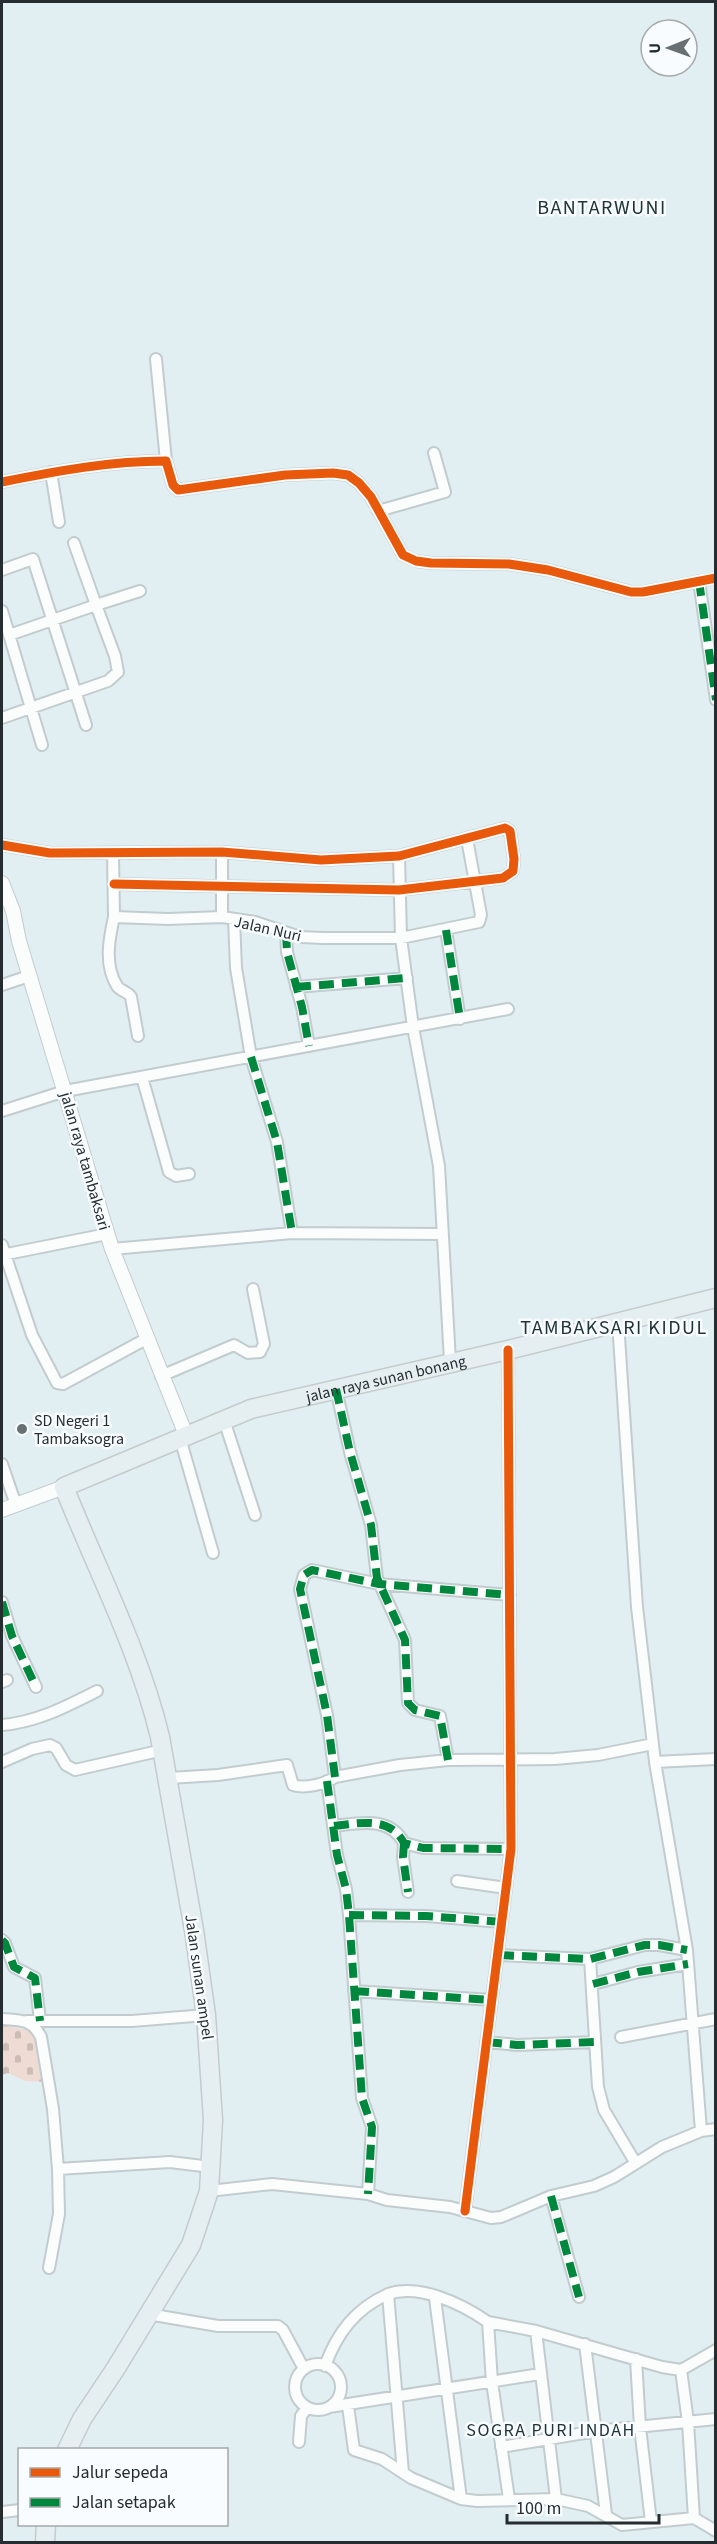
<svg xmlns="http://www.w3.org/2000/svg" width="717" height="2544" font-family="'Source Sans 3',sans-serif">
  <defs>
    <pattern id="cemetery-stones" width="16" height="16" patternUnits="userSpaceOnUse" patternTransform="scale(1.5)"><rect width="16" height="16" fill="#eddbd4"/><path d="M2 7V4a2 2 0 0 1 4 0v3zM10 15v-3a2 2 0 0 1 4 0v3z" fill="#cbbcb6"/></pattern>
  </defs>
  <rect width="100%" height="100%" fill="#e2eff2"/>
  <!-- cemetery -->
  <path fill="url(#cemetery-stones)" d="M2 2025 32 2031 37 2038 44 2082 25 2081 8 2073 2 2075Z"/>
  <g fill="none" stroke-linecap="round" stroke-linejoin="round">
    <!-- minor casing -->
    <g stroke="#c2cccf" stroke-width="14">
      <path id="minor" d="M156 359 166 461
        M51 472 59 522
        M2 482C57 471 110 461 166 461L173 485 178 490 285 475 333 473 348 475 359 483 371 497 403 555 416 561 431 563 509 564 548 570 631 592H643L716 578
        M378 511 445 492 434 453
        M74 543 96 605 140 591
        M2 570 33 559 86 725
        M699 581 716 700
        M2 611 42 745
        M2 718 108 681 118 672 115 656 96 605 9 635
        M2 845 50 853 222 852 321 860 399 856 505 828 510 831 514 859 513 871 503 878 399 890 114 884
        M222 852V917
        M113 854 114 917 168 919 222 917 255 922 300 937 323 938H401L479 922 481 915 467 839
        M399 856 401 938 413 1027 439 1166 450 1361
        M114 917C109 939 104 965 117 986 121 992 128 991 131 997L138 1036
        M234 919 236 968 251 1057 277 1142 292 1233
        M446 930 460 1019
        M286 933 287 952 302 1007 309 1046
        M2 985 29 976
        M296 987 407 978
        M142 1077 169 1172 176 1176 189 1174
        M2 1111 65 1091 508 1009
        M2 1245 32 1335 57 1383 63 1384 146 1339
        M112 1249 292 1233 441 1234
        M2 1255 107 1234
        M618 1322 637 1607 655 1762 687 1950 701 2131
        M161 1376 234 1345 248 1353 260 1352 264 1344 253 1289
        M336 1389 350 1452 371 1525 377 1578 405 1640 408 1703 415 1710 440 1716 448 1760
        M224 1420 255 1515
        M180 1438 213 1553
        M2 1464 16 1505
        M2 1602 12 1636 36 1687
        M2 1682 7 1680
        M2 1725C37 1722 65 1707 97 1691
        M2 1762 32 1749 50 1745 56 1748 66 1765 75 1770 163 1750
        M655 1762 716 1759
        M335 1777 327 1715 300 1589 304 1575 312 1570 379 1584 510 1595
        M169 1778 218 1775 287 1765 293 1785C304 1789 326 1784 335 1777L400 1765 448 1760 555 1759 598 1755 653 1744
        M327 1781 337 1855 346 1889 349 1915 362 2098 372 2127 368 2194
        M334 1826C360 1823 390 1816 404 1843L423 1848 511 1849
        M404 1843 403 1857 408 1892
        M457 1881 506 1888
        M349 1915 426 1916 502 1922
        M2 1940 5 1943 14 1967 35 1978 40 2021
        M499 1955 590 1959 645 1945H659L687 1950
        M590 1959 598 2087 604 2110 635 2162
        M593 1984 638 1972 688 1964
        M354 1991 492 2000
        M2 2019C20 2020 32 2019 41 2037L53 2109 58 2169 170 2162 211 2167
        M27 2021H132L206 2015
        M621 2037 716 2019
        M487 2042 517 2045 595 2042
        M209 2191 272 2184 368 2194 387 2200 450 2207 491 2218 501 2217 551 2196 594 2186 614 2177 662 2147 701 2131 716 2129
        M551 2196 579 2297
        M465 2211 511 1849 508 1350
        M49 2268 59 2214 58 2169
        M435 2298 461 2499
        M148 2314 218 2326H278L283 2330 304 2369
        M488 2322 536 2331 662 2367 681 2370 688 2422 694 2518
        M536 2331 556 2499
        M585 2344 606 2514
        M636 2359 640 2427 651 2522
        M295 2387a23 23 0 1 1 46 0a23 23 0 1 1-46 0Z
        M325 2366C337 2333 355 2309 388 2294
        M681 2370 716 2350
        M348 2406 354 2450 382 2459 411 2478 461 2499 477 2501 556 2499 588 2506 622 2525 694 2518 716 2531
        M329 2407 540 2374
        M299 2442 301 2416 307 2408
        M501 2447 596 2431 716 2419
        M403 2473 388 2294C419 2283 462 2304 488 2322L492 2382 509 2499
        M2 2512 20 2510"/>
    </g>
    <!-- tertiary casing -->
    <g stroke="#c2cccf" stroke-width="16">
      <path id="tertiary" d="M2 883 13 911 19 941 112 1249 186 1435
        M2 1510 64 1487"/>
    </g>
    <!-- primary casing -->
    <g stroke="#c5cbcd" stroke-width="21">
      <g id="primary">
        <path id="s1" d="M67 2450 82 2419 116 2368 191 2245 209 2191 213 2120 206 2015 194 1930 160 1737C139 1650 97 1570 64 1487L251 1409 508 1350 716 1298"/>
        <path d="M45 2542 46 2524"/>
      </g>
    </g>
    <!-- minor -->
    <use href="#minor" stroke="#fbfdfd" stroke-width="10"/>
    <!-- tertiary -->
    <use href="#tertiary" stroke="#fbfdfd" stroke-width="14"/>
    <!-- primary -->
    <use href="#primary" stroke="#e5eef1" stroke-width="18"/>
    <!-- quiet -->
    <path stroke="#00873e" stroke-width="8" stroke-dasharray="15 8" stroke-linecap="butt" d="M699 581 716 700
      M446 930 460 1019
      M286 933 287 952 302 1007 309 1046
      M296 987 407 978
      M251 1057 277 1142 292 1233
      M336 1389 350 1452 371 1525 377 1578 405 1640 408 1703 415 1710 440 1716 448 1760
      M2 1602 12 1636 36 1687
      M335 1777 327 1715 300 1589 304 1575 312 1570 379 1584 510 1595
      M327 1781 337 1855 346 1889 349 1915 362 2098 372 2127 368 2194
      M334 1826C360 1823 390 1816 404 1843L423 1848 511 1849
      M404 1843 403 1857 408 1892
      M349 1915 426 1916 502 1922
      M2 1940 5 1943 14 1967 35 1978 40 2021
      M499 1955 590 1959 645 1945H659L687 1950
      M593 1984 638 1972 688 1964
      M354 1991 492 2000
      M487 2042 517 2045 595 2042
      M551 2196 579 2297"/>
    <!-- cycleway casing -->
    <g stroke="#f8fcfe" stroke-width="13">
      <path id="cycleway" d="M2 482C57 471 110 461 166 461L173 485 178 490 285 475 333 473 348 475 359 483 371 497 403 555 416 561 431 563 509 564 548 570 631 592H643L716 578
        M2 845 50 853 222 852 321 860 399 856 505 828 510 831 514 859 513 871 503 878 399 890 114 884
        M465 2211 511 1849 508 1350"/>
    </g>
    <!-- cycleway -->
    <use href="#cycleway" stroke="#e8590c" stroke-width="9"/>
  </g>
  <!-- markers -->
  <circle fill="#677174" stroke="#f8fcfe" stroke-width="2" cx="22" cy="1429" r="6"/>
  <g text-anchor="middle" stroke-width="5" stroke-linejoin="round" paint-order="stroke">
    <!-- street labels -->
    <g font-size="16" fill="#252d30" stroke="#f8fcfe">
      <text transform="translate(268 928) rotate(13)" y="6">Jalan Nuri</text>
      <text transform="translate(86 1161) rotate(74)" y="6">jalan raya tambaksari</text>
      <text dy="6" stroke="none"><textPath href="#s1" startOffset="1364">jalan raya sunan bonang</textPath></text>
      <text transform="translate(200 1977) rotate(82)" y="6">Jalan sunan ampel</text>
    </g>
    <!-- poi labels -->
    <g font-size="16" fill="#252d30" stroke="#f8fcfe" text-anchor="start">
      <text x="34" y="1426">SD Negeri 1<tspan x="34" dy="18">Tambaksogra</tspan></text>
    </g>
    <!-- neighbourhood labels -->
    <g font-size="18" letter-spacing="1.5" fill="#213438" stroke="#f8fcfe">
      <text x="551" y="2436">SOGRA PURI INDAH</text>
    </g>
    <!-- quarter labels -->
    <g font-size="20" letter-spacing="1.5" fill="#213438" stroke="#f8fcfe">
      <text x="602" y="214">BANTARWUNI</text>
      <text x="614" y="1334">TAMBAKSARI KIDUL</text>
    </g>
  </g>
  <!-- border -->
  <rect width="717" height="2544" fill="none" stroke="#252d30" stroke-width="6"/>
  <!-- legend -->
  <rect x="18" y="2448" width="210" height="78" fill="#f8fcfe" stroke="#a4a9ac" stroke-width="1.5"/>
  <rect x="30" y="2468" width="30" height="9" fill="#e8590c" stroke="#a4a9ac" stroke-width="1.5"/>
  <text x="72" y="2478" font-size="18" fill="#252d30">Jalur sepeda</text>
  <rect x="30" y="2498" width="30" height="9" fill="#00873e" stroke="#a4a9ac" stroke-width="1.5"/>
  <text x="72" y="2508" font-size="18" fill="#252d30">Jalan setapak</text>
  <!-- north arrow -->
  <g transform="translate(669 48) rotate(269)"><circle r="28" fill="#f8fcfe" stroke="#a4a9ac" stroke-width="1.5"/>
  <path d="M0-4.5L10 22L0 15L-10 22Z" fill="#677174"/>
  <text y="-9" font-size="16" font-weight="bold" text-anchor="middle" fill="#252d30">U</text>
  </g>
  <!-- scale -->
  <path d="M507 2514v9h152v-9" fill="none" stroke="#252d30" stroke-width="3"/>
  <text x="516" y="2514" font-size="18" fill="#252d30" stroke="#f8fcfe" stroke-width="4.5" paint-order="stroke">100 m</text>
</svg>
